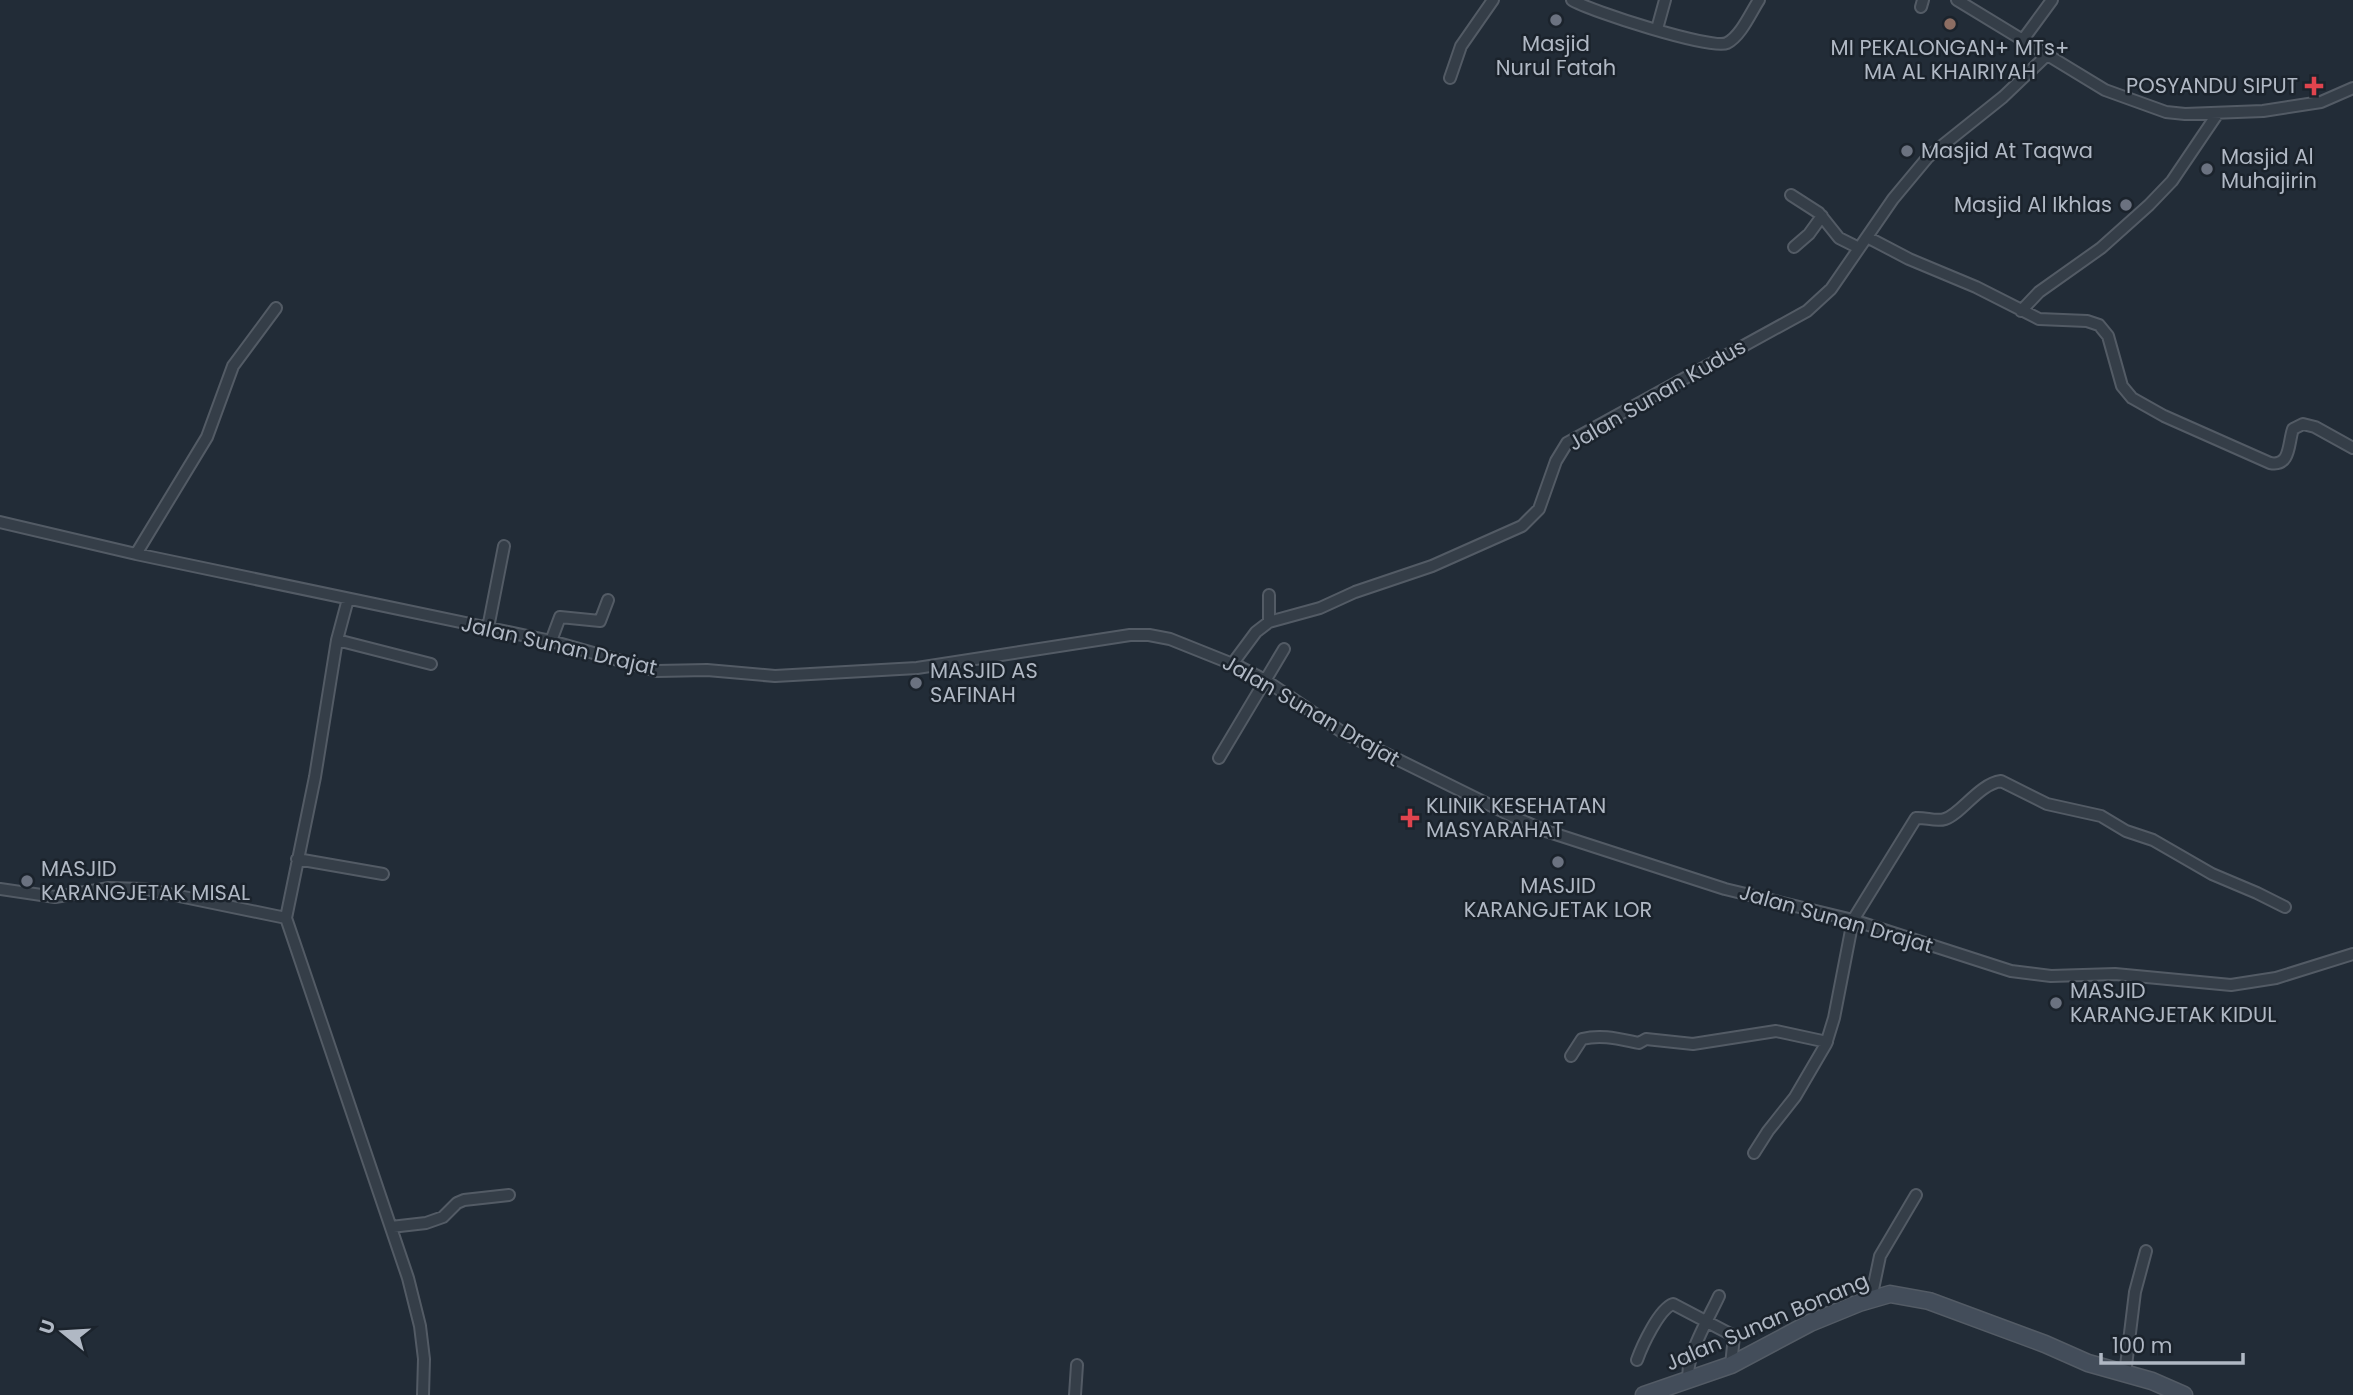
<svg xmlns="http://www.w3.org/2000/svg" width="2353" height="1395" font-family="Poppins,sans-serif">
  <rect width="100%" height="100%" fill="#222c37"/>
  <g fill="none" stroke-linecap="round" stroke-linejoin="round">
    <!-- street casing -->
    <g stroke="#535b65" stroke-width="14">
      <path id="street" d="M1572 0C1590 11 1711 50 1727 43 1741 36 1751 12 1759 0
        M1957 0 2105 90 2166 112 2185 114 2263 111 2321 102 2353 88
        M1921 7 1923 0
        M1657 29 1665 0
        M2022 41 2052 0
        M1450 78 1461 46 1493 0
        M1791 195 1819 213 1839 238 1859 248
        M1867 237 1909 259 1976 287 2039 319 2087 321 2099 325 2108 336 2122 386 2132 398 2164 416 2270 463C2291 467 2288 443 2293 429L2303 424 2315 427 2353 448
        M1794 247 1809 234 1822 216
        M2021 311 2039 292 2101 248 2149 205 2172 181 2218 113
        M0 522 136 554 551 641 657 671 707 670 775 676 917 668 1130 635H1149L1170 639 1240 667 1265 680 1342 732 1516 818 1546 831 1725 889 1853 920 2011 971 2051 976 2115 974 2231 985 2276 978 2353 954
        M136 554 207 437 233 366 276 308
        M348 599 337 640 315 777 286 918 408 1278 420 1326 424 1359 423 1395
        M1269 622V595
        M488 628 504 546
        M337 640 431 664
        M551 641 560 617 600 621 608 600
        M1233 663 1256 632 1269 622 1320 608 1355 592 1432 566 1522 526 1539 509 1556 461 1567 443 1807 311 1831 289 1893 199 1928 157 2003 97 2046 56
        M1219 758 1284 649
        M297 859 383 874
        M0 889 55 897 109 888 145 889 286 918
        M1571 1056 1582 1039C1602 1034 1619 1039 1639 1043L1646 1039 1693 1044 1776 1031 1827 1042
        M1754 1153 1768 1131 1795 1097 1826 1044 1834 1018 1853 920 1916 818C1925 817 1936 822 1945 819 1961 814 1979 784 2001 781L2047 804 2101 816 2126 831 2153 840 2212 874 2257 893 2285 907
        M391 1227 426 1223 443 1217 457 1203 464 1200 509 1195
        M1871 1299 1880 1256 1916 1195
        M1637 1360C1642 1346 1659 1309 1673 1304L1734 1336 1731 1365
        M2125 1374 2135 1292 2146 1251
        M1690 1381C1681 1364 1711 1314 1719 1296
        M1075 1395 1077 1365"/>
    </g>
    <!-- secondary casing -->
    <g stroke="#535b65" stroke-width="19">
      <path id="secondary" d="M1644 1395 1731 1365 1810 1323 1859 1303 1890 1294 1929 1301 2045 1344 2088 1363 2152 1381 2184 1395"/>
    </g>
    <!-- street -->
    <use href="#street" stroke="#353e48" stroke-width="10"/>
    <!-- secondary -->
    <use href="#secondary" stroke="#434d5a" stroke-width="16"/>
  </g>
  <!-- markers -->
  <g fill="#6b7280" stroke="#1b232c" stroke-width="2.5">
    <circle cx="1556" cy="20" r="7"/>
    <circle cx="1907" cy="151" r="7"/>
    <circle cx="2207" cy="169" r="7"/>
    <circle cx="2126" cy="205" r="7"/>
    <circle cx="916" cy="683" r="7"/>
    <circle cx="1558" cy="862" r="7"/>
    <circle cx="27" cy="881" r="7"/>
    <circle cx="2056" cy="1003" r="7"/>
  </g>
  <circle fill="#8d6e63" stroke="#1b232c" stroke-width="2.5" cx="1950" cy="24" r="7"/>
  <g fill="#e0444e" stroke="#1b232c" stroke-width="2.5">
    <path d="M2310.5 75.5h7v7h7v7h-7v7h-7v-7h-7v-7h7z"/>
    <path d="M1406.5 807.5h7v7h7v7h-7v7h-7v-7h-7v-7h7z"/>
  </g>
  <g text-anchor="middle" stroke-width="5" stroke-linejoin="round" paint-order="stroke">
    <!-- poi labels -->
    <g font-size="21" fill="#b0b8c4" stroke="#1b232c" text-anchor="start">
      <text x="1556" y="51" text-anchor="middle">Masjid<tspan x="1556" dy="24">Nurul Fatah</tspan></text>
      <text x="1950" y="55" text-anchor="middle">MI PEKALONGAN+ MTs+<tspan x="1950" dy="24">MA AL KHAIRIYAH</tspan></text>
      <text x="2298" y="93" text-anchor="end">POSYANDU SIPUT</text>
      <text x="1921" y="158">Masjid At Taqwa</text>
      <text x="2221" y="164">Masjid Al<tspan x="2221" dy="24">Muhajirin</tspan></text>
      <text x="2112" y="212" text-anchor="end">Masjid Al Ikhlas</text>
      <text x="930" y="678">MASJID AS<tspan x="930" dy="24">SAFINAH</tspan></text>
      <text x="1426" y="813">KLINIK KESEHATAN<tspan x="1426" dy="24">MASYARAHAT</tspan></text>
      <text x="41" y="876">MASJID<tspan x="41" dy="24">KARANGJETAK MISAL</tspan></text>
      <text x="1558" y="893" text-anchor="middle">MASJID<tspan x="1558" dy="24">KARANGJETAK LOR</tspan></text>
      <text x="2070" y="998">MASJID<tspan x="2070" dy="24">KARANGJETAK KIDUL</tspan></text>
    </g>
    <!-- street labels -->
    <g font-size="21" fill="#b0b8c4" stroke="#1b232c">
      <text transform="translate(1657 395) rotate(-30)" y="7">Jalan Sunan Kudus</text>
      <text transform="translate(559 646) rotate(13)" y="7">Jalan Sunan Drajat</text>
      <text transform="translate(1311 711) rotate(30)" y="7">Jalan Sunan Drajat</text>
      <text transform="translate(1836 919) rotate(16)" y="7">Jalan Sunan Drajat</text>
      <text transform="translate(1767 1322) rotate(-23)" y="7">Jalan Sunan Bonang</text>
    </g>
  </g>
  <!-- north arrow -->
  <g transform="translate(63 1332) rotate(288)" stroke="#1b232c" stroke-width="5" paint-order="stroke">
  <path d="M0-5L12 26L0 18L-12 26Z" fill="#b0b8c4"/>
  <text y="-10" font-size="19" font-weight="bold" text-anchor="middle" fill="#b0b8c4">U</text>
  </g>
  <!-- scale -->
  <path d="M2101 1353v10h142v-10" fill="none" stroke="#b0b8c4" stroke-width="3.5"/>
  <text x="2112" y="1353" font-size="21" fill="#b0b8c4" stroke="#1b232c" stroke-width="5" paint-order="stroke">100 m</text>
</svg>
